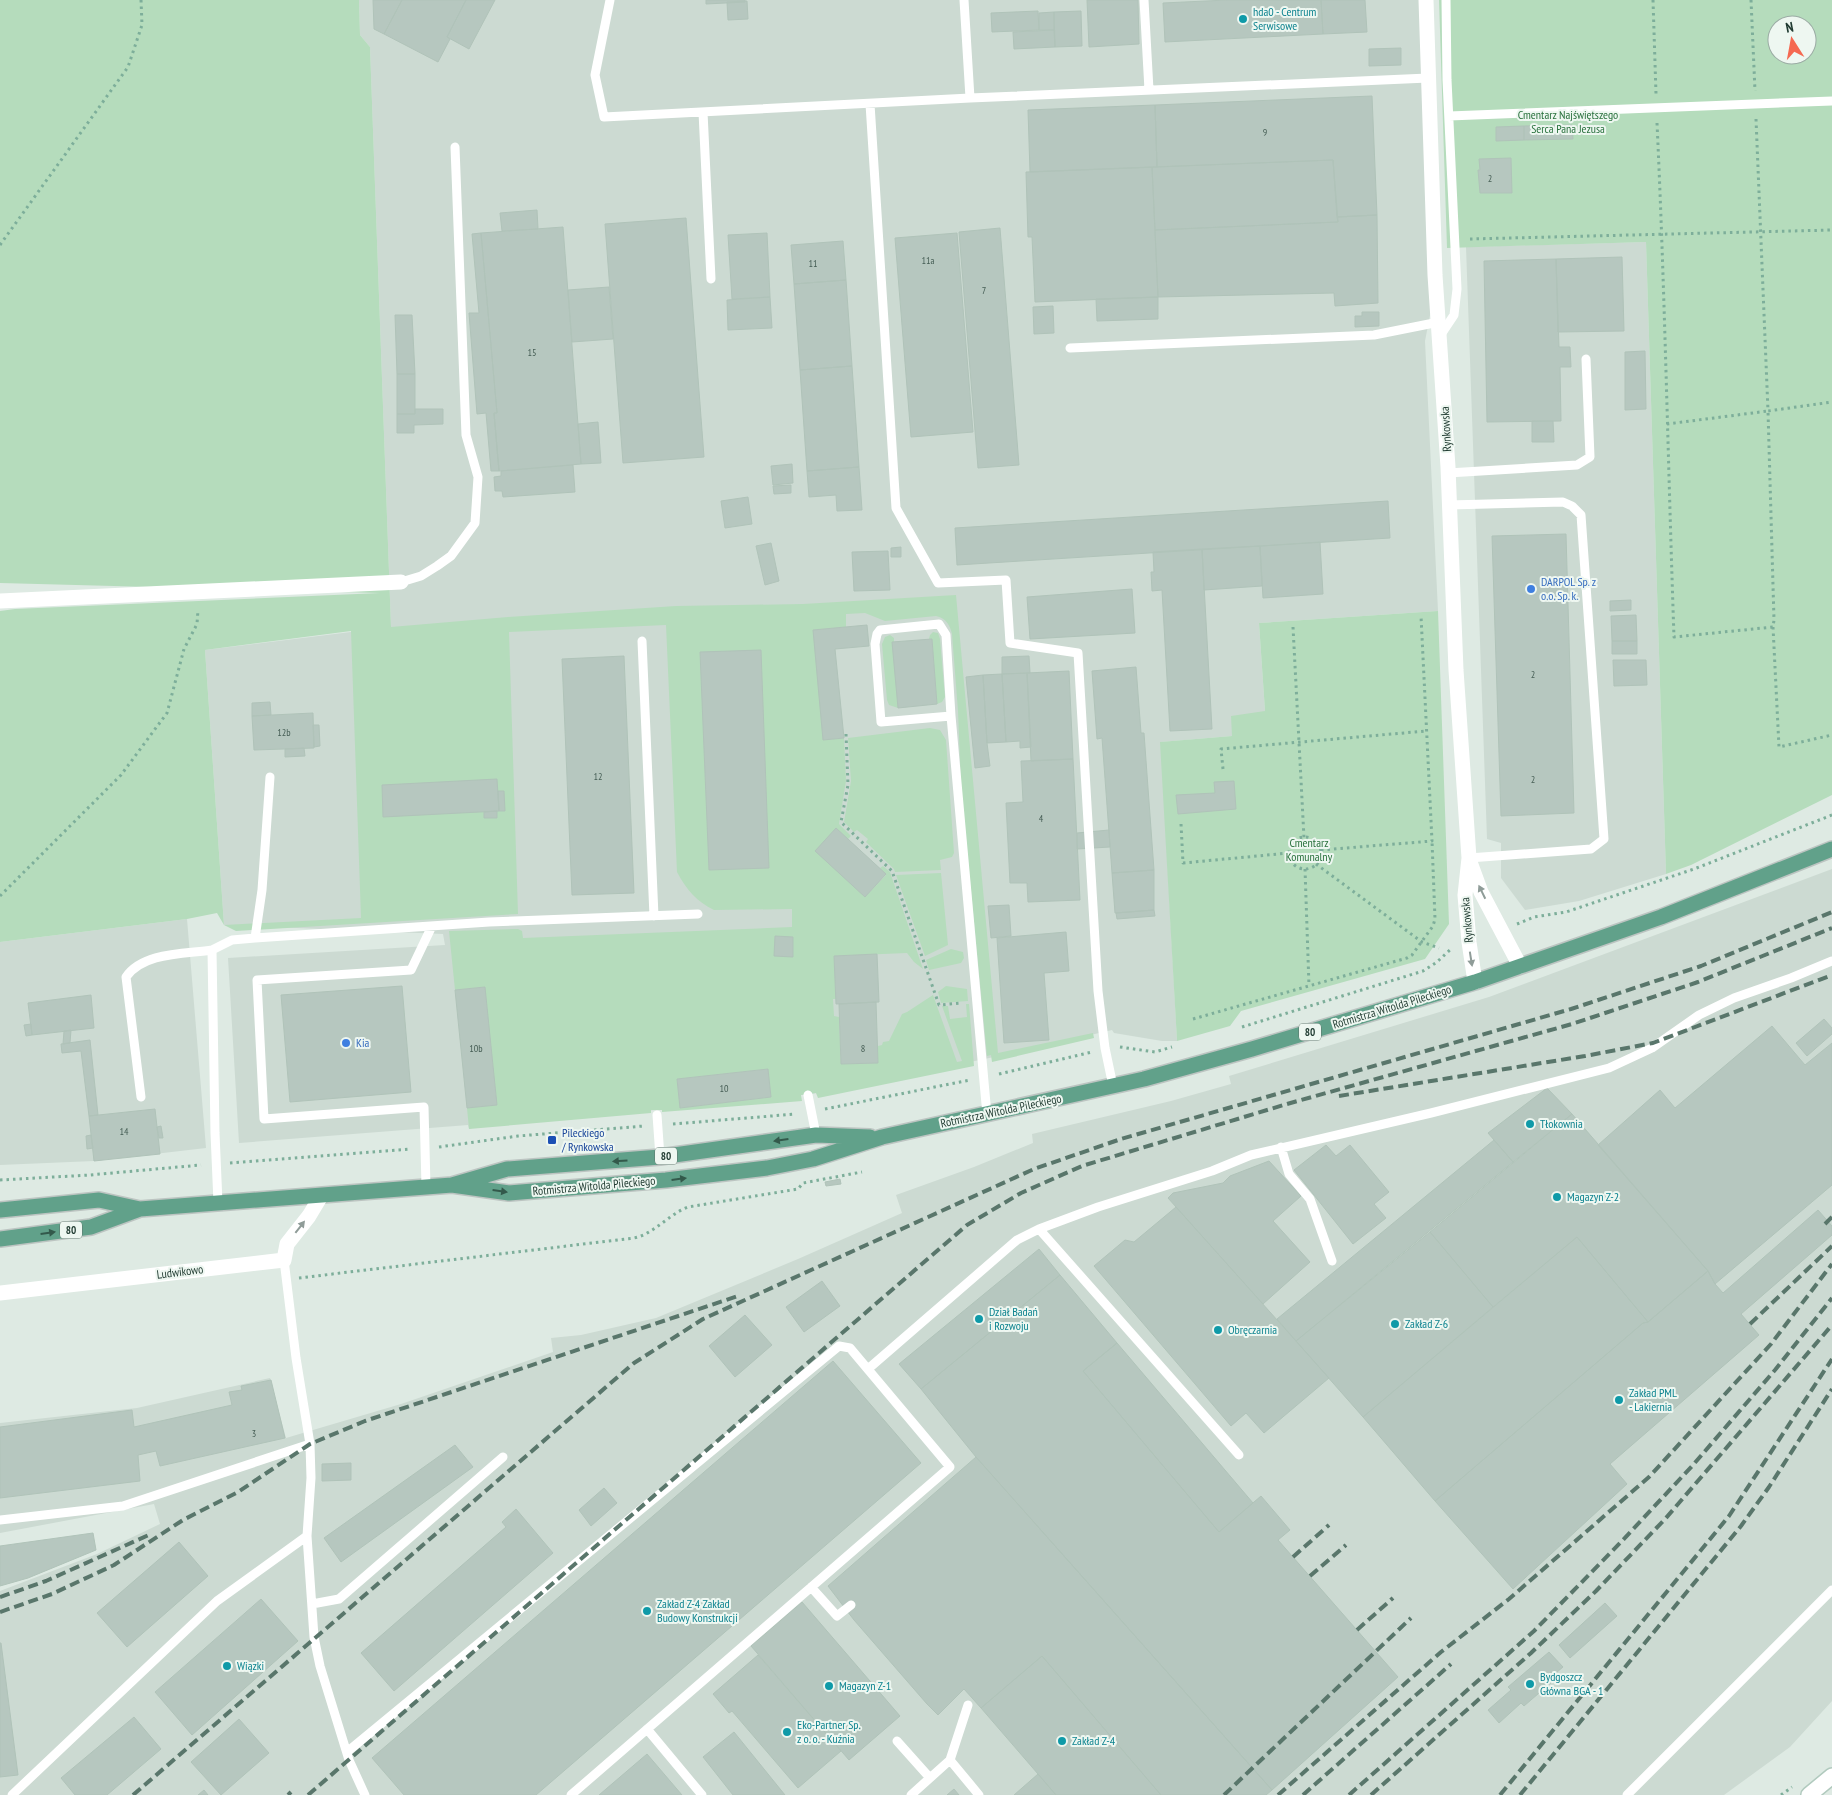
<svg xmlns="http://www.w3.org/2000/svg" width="1832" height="1795" font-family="'PT Sans Narrow',sans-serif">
  <rect width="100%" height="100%" fill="#deeae3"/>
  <!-- built -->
  <path fill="#ccdad2" d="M359 0H1424L1441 258 1425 341 1438 611 1259 623 1265 711 1232 736 1161 742 1177 1041H1162L1114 1033 1112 1030 1013 1053 827 1092 680 1108 487 1124 469 1129 468 1125 239 1143 228 958 445 945 443 934 224 925 205 650 391 627 370 47 360 35Z
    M1646 242 1666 874 1579 901 1525 910 1501 878V843L1487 839 1466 247Z
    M1832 869V1701L1790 1747 1724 1795H0V1591L97 1554 160 1524 154 1504 0 1533V1423L137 1408 270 1378 286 1438 401 1404 553 1352 551 1338 581 1335 656 1318 798 1259 902 1213 896 1195 974 1167 1033 1143 1032 1134 1171 1101 1231 1084 1229 1076 1489 997Z
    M187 919 206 1148 94 1161 0 1165V942Z"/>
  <!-- green -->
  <path fill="#b5dcbc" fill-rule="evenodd" d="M0 0H359L360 35 370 47 391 627 508 617 676 606 803 604 956 595 998 1053 1093 1033 1094 1038 992 1062 991 1055 987 1056 961 786 958 711 952 634C950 625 946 618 936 616L885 621 865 613 846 614V627L814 630 823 740 844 738 846 781 839 824 851 836 848 839 836 828 816 851 865 897 886 875 880 868 883 866 890 872 923 969 914 962 907 953 834 956 836 999H833L834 1016 839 1017 841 1064 878 1063V1046L882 1045 883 1042 889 1041 902 1014 907 1012 933 995 957 1062 962 1061 942 1006H948L950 1019 967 1017 966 1004H969L974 1066 818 1098 816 1093 801 1095 802 1101 662 1112V1110H651V1113L469 1129 467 1108 497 1105 484 987 455 990 449 931 518 929 522 931 523 938 792 927V909L714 910C697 902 686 889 677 872L666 625 509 632 518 914 236 931 224 925 217 913 187 919 0 942V611L15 609 380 593 0 583ZM351 631 361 918 224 925 205 650ZM768 1069 771 1097 680 1108 677 1079Z
    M1439 0H1832V795L1691 865 1666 874 1646 242 1447 248ZM1777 25H1807V55H1777Z
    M1438 611 1449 924 1425 959 1241 1011 1230 1026 1177 1041 1160 742 1232 736 1231 716 1265 711 1259 623Z
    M933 632 938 633 940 639 945 697 942 702 937 704 932 639H929L930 635Z
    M890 635 894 638V642H893L898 708 889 705 887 700 882 644 885 637Z
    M930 728 940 730 946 740 954 853 952 857 940 860 941 870 895 872 894 869 866 842 868 839 857 830 854 832 844 822 851 781 848 738Z
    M941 873 948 945 925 956 896 875Z
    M951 949 963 952 964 958 961 963 929 970 926 960Z
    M946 986 967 989 968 1001 941 1003 938 992Z"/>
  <!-- building -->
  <path fill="#b6c7bf" stroke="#b0c3b9" d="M373 0H402L384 34 374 29Z
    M402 0H466L447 37 450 39 438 62 384 34Z
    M466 0H495L469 49 447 37Z
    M706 0H745V2L706 4Z
    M1087 0H1138L1139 44 1089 47Z
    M1227 0H1321L1323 34 1165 42 1163 3Z
    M1321 0H1365L1367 32 1323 34Z
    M747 1 748 19 728 20 727 2Z
    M1038 11 1039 30 992 32 991 13Z
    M1081 11 1082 46 1055 47 1054 12Z
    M1054 12V30H1039V13Z
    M1054 30 1055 47 1014 49 1013 32Z
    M1401 48V65L1369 66V49Z
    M1372 96 1377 215 1337 217 1333 160 1157 167 1155 105Z
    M1155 105 1157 167 1030 172 1028 110Z
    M1572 125 1573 139 1524 140V126Z
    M1524 126V140L1496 141V127Z
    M1511 158 1512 193H1480L1478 170H1480L1479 159Z
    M1333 160 1338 222 1155 230 1152 167Z
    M1152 167 1158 297 1035 302 1032 237H1028L1026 172Z
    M537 210 538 229 502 231 500 213Z
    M1377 215 1378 303 1335 306 1334 293 1158 297 1155 230 1338 222 1337 217Z
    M686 218 704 457 623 463 605 224Z
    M563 227 581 464 499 471 494 413H497L481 233Z
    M1000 228 1019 465 978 468 959 232Z
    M481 233 497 413H494L499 471H491L486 413 477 414 469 313H479L472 234Z
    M767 233 770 297 732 299 728 235Z
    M957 233 973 432 911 437 895 238Z
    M843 241 846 280 794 284 791 245Z
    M1622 257 1624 331 1558 332 1556 259Z
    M1556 259 1559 347H1570L1571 367H1560L1561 421 1487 422 1484 261Z
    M846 280 852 366 800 370 794 284Z
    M609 287 613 339 572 342 568 290Z
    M770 297 772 328 728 330 727 300Z
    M1158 297V319L1097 321 1096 299Z
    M1053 306 1054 333 1034 334 1033 307Z
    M1362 312H1379V326L1355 327V316H1362Z
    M395 315H412L415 374H397Z
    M1645 351 1646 409 1625 410V352Z
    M852 366 859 467 807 471 800 370Z
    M397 374H415V414H397Z
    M415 409H443V424L414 425V433H397V414H415Z
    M1532 421H1553L1554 442H1532Z
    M598 422 601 463 581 464 578 424Z
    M792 464 793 483 773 485 771 466Z
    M573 465 575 492 503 497 502 491H495L494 477 501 476V471Z
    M859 467 862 510 837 511 836 495 809 497 807 471Z
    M791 485V493L774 494 773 486Z
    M748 497 752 524 725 528 721 501Z
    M1388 501 1390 538 957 565 955 528Z
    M1566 534 1574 813 1501 816 1492 536Z
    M1320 542 1323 594 1263 598 1260 546Z
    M771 543 779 581 765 585 756 546Z
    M1260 546 1262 586 1204 590 1202 549Z
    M901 547V557H891V548Z
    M1202 549 1212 729 1170 731 1162 590 1152 591 1151 572H1154L1153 552Z
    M888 551 890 590 854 591 852 552Z
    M1132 589 1135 633 1030 639 1027 597Z
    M1631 600V610L1610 611V601Z
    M1636 615 1637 641H1612L1611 616Z
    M867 625 869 646 835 649 844 738 823 740 813 630Z
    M932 639 937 704 898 708 892 642Z
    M1612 641H1637V654H1612Z
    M761 650 769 868 709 870 700 652Z
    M624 656 634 893 572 895 562 659Z
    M1029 656 1030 673 1002 674V657Z
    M1613 660H1646L1647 685 1614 686Z
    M1136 667 1141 733H1144L1154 870 1112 873 1102 738 1097 739 1092 671Z
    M1069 671 1073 759 1031 761 1027 673Z
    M1027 673 1031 747 1020 748V741L1006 742 1002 674Z
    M1002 674 1006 742 987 743 983 675Z
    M983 675 987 743 990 766 975 768 966 677Z
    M270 702 271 715 252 716V703Z
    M313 713 314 748 254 750 252 716Z
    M313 725H319L320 746 314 747Z
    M304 748 305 756 285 757V749Z
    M1073 759 1080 900 1028 902 1027 883H1010L1006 803 1023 802 1021 761Z
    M497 779 499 811 383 817 382 785Z
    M1234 781 1236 809 1178 814 1176 795 1215 793 1214 782Z
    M498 791H504L505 811H499Z
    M497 811V818H484V812Z
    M836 828 886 874 865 897 815 851Z
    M1109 830 1110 847 1077 849V833Z
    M1154 870V910L1115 913 1112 873Z
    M1009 905 1011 936 991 938 988 906Z
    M1154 910 1155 916 1117 919 1116 913Z
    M1066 932 1069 971 1044 973 1049 1040 1004 1043 997 938Z
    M775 936 793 937V957L774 956Z
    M877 954 879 1002 836 1004 834 956Z
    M402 986 411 1092 290 1102 281 995Z
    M485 987 497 1105 467 1108 455 990Z
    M91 995 94 1028 32 1035 28 1003Z
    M876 1002 878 1063 841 1064 839 1004Z
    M1824 1019 1832 1028V1034L1807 1056 1796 1043Z
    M31 1024 32 1035 26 1036 24 1025Z
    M1772 1026 1805 1065 1832 1043V1185L1715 1284 1708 1271 1598 1145 1660 1090 1675 1108Z
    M71 1030 70 1043 63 1044 64 1031Z
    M90 1040 98 1115 89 1116 81 1051 62 1053 61 1044Z
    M768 1069 771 1097 680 1108 677 1079Z
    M1547 1088 1572 1114 1513 1162 1488 1133Z
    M155 1109 160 1154 94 1161 89 1116Z
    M1572 1114 1708 1271 1648 1322 1577 1237 1493 1307 1430 1232Z
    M161 1126 163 1138H159L157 1127Z
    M91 1135 93 1148 87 1149 86 1136Z
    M1494 1140 1513 1162 1296 1341 1277 1319Z
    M1326 1145 1336 1156 1350 1145 1389 1192 1374 1204 1386 1218 1353 1244 1294 1170Z
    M1269 1161 1301 1196 1273 1221 1310 1262 1263 1304 1168 1198 1173 1193 1223 1183 1230 1176Z
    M840 1179 841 1184 826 1186 825 1182Z
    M1176 1207 1329 1378 1264 1433 1246 1413 1231 1426 1094 1266 1125 1240 1134 1242Z
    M1818 1210 1832 1226V1235L1741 1314 1759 1335 1610 1464 1627 1484 1513 1589 1435 1501 1643 1323 1648 1322 1708 1271 1715 1284 1723 1293Z
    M1430 1232 1493 1307 1363 1417 1296 1341Z
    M1577 1237 1648 1322 1643 1323 1435 1501 1363 1417Z
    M1039 1249 1060 1275 921 1389 899 1364Z
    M1060 1275 1117 1343 1083 1371 1219 1532 1261 1496 1290 1530 1278 1540 1398 1677 1272 1790 976 1457 921 1389Z
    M822 1281 840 1306 804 1332 786 1307Z
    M745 1315 772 1345 735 1377 709 1346Z
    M1117 1343 1253 1503 1219 1532 1083 1371Z
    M833 1361 921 1463 536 1795H404L372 1758Z
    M271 1380 285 1438 160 1466 156 1451 138 1455 140 1481 0 1498V1427L132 1410 134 1427 232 1405 229 1392 242 1390 241 1386Z
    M455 1445 473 1467 341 1562 324 1538Z
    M976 1457 1272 1790 1266 1795H1161L1042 1656 981 1708 964 1689 938 1715 927 1704 854 1620 828 1586Z
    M351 1463V1480L322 1481V1464Z
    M604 1488 617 1503 591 1526 579 1510Z
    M516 1509 553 1553 394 1691 361 1653 506 1527 502 1522Z
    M93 1533 96 1550 28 1578 0 1586V1546Z
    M179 1542 208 1576 127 1647 97 1613Z
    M261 1599 298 1641 192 1735 155 1692Z
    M802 1602 900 1716 849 1760 751 1646Z
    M1605 1603 1617 1616 1570 1658 1559 1645Z
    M0 1643H1L18 1775 0 1777Z
    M1549 1652 1563 1667 1550 1678 1553 1681 1524 1706 1521 1703 1499 1723 1488 1710 1511 1690 1508 1687Z
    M758 1655 841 1751 798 1788 732 1711 729 1713 713 1694Z
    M1042 1656 1161 1795H1056L1038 1774 981 1708Z
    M134 1717 161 1749 107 1795H75L61 1778Z
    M239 1719 269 1753 221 1795 191 1762Z
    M734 1732 785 1795H733L703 1757Z
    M647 1754 682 1795H599Z
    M1038 1774 1056 1795H1014Z
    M954 1789 959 1795H947Z
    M204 1790 208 1795H198Z"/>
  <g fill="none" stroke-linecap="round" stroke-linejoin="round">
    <!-- secondary casing -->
    <g stroke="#b1cabe" stroke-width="18">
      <path id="secondary" d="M1809 1795 1832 1776"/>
    </g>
    <!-- primary casing -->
    <g stroke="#bcc4c1" stroke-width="18">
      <path id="primary" d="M452 1185 509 1193 666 1180 767 1168 813 1159 882 1137 1144 1079 1252 1049 1475 982 1661 917 1832 849
        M0 1210 99 1200 140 1209
        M0 1239 91 1227 140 1209 452 1185 507 1169 660 1157 816 1135 870 1137"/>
    </g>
    <!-- path -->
    <path stroke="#7dae9a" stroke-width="3" stroke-dasharray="2.5 4" stroke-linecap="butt" d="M1653 0 1656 94
      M1751 0 1755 91
      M1756 119 1768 411 1832 402
      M1657 123C1665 294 1668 466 1674 637L1773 627 1774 620 1768 411 1667 424
      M1470 239 1832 230
      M0 245 128 67 142 25 141 0
      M1293 627 1304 838
      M1773 627 1779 747 1832 735
      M846 734 848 785 841 822 892 871 939 1005 962 1003
      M1223 769 1221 749 1426 731
      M1181 824 1183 863 1289 853
      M1289 853a16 16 0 1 1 32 0a16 16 0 1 1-32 0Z
      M1321 850 1432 841 1421 616
      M1316 864 1422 942 1439 948
      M1305 869 1309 986
      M0 896 121 775 167 713 184 649 197 624 198 610
      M1517 924 1534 917 1566 912 1694 869 1832 815
      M1193 1019 1407 958 1412 955 1433 926 1435 919 1432 841
      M1242 1027 1423 971 1437 962 1452 948
      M1120 1047 1155 1052 1172 1047
      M999 1074 1092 1052
      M825 1109 970 1080
      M673 1124 796 1114
      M439 1147 518 1136 644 1126
      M230 1163 411 1149
      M0 1180 90 1175 201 1165
      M299 1278 634 1238C654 1234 669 1214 688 1207L798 1189 803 1183 862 1172
      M1781 1795 1792 1787"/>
    <!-- lane -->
    <path stroke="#fff" stroke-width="9" d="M610 0 595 75 604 117 970 98 1428 78
      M964 0 970 98
      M1144 0 1149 90
      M870 104 896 508 938 583 1006 580 1010 643 1078 653 1098 991 1105 1048 1113 1086
      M703 112 711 279
      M1449 116 1832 101
      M1440 336 1454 315 1457 289 1447 80 1446 0
      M1070 348 1374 335 1439 322
      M1448 473 1577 465 1590 457 1586 359
      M1449 505 1563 502 1572 506 1581 515 1604 839 1591 849 1469 858
      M401 582 421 576 437 566 451 556 475 523 478 477 466 435 455 147
      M642 641 654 916
      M951 716 881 722 875 644 877 634 880 630 939 624 946 635 951 716 987 1115
      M255 938 262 890 270 777
      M808 1095 816 1135
      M141 1097 126 977C143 952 185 954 212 950
      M657 1115 660 1157
      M1281 1147 1289 1174 1310 1199 1332 1261
      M426 1187 424 1107 264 1119 257 980 411 970 432 926
      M218 1203 215 1133 212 950 232 940 255 938 489 922 698 914
      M1039 1229 1239 1455
      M868 1369 1017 1240 1039 1229 1098 1207 1212 1171 1251 1155 1431 1113 1609 1068 1652 1048 1699 1015 1734 998 1791 978 1832 961
      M310 1444 311 1478 307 1536 314 1637 320 1666 349 1760 365 1795
      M0 1520 123 1506 310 1444 296 1358 284 1260
      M811 1587 837 1616 851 1605
      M312 1604 339 1599 503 1457
      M647 1729 702 1795
      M897 1741 930 1778
      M347 1752 839 1346 850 1348 950 1467 571 1795
      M950 1760 968 1705
      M12 1795 217 1601 307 1536
      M911 1795 950 1760 979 1795
      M1627 1795 1832 1590"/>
    <!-- street -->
    <path stroke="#fff" stroke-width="15" d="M1426 0 1435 275 1448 467 1456 670 1469 858 1465 895 1469 942 1475 982
      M0 601 401 582
      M1470 862 1481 892 1520 966
      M0 1293 284 1260 287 1244 309 1216 321 1196"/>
    <!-- secondary -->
    <use href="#secondary" stroke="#fff" stroke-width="15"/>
    <!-- primary -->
    <use href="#primary" stroke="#61a18a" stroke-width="15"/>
    <!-- rail -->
    <path stroke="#59766b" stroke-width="4" stroke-dasharray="10 5" stroke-linecap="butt" d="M1339 1096 1585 1056 1653 1043 1832 975
      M1825 1224 1832 1217
      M1750 1324 1832 1246
      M1293 1557 1329 1525
      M1310 1576 1346 1545
      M0 1597 46 1581 151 1534
      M0 1612 52 1594 114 1565 183 1520 238 1492 310 1444 365 1421 738 1296
      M1357 1630 1393 1598
      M133 1795 634 1363 703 1319 1034 1169 1121 1139 1571 1009 1701 966 1832 912
      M288 1795 291 1792
      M308 1795 967 1225 1021 1193 1082 1166 1287 1104 1572 1024 1698 982 1832 928
      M1224 1795 1411 1618
      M1278 1795 1441 1652 1509 1599 1649 1477 1771 1344 1832 1264
      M1303 1795 1451 1664
      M1349 1795 1534 1631 1622 1541 1693 1465 1775 1370 1832 1298
      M1371 1795 1531 1653 1596 1591 1666 1518 1832 1325
      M1500 1795 1729 1516 1832 1359
      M1520 1795 1741 1526 1769 1487 1832 1389"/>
  </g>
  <!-- one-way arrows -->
  <defs><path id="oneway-solid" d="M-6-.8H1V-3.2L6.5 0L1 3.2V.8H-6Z" transform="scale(1.25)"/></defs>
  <g fill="#8f9c98">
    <use href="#oneway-solid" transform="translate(1482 892) rotate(-116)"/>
    <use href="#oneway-solid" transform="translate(1471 959) rotate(81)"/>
    <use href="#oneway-solid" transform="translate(300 1227) rotate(-52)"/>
  </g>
  <g fill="#33594b">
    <use href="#oneway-solid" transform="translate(781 1140) rotate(172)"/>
    <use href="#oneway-solid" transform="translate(620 1161) rotate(176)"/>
    <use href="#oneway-solid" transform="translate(679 1179) rotate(-7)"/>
    <use href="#oneway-solid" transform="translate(500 1191) rotate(8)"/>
    <use href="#oneway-solid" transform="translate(48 1233) rotate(-8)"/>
  </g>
  <!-- markers -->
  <g fill="#0f9aa8" stroke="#eef7f1" stroke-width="2">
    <circle cx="1243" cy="19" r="5"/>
    <circle cx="1530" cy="1124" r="5"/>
    <circle cx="1557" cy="1197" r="5"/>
    <circle cx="979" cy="1319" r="5"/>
    <circle cx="1395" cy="1324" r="5"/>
    <circle cx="1218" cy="1330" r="5"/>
    <circle cx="1619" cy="1400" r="5"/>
    <circle cx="647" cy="1611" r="5"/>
    <circle cx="227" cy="1666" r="5"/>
    <circle cx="1530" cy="1684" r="5"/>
    <circle cx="829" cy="1686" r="5"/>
    <circle cx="787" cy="1732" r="5"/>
    <circle cx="1062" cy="1741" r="5"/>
  </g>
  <g fill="#3f7fe0" stroke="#eef7f1" stroke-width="2">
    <circle cx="1531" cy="589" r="5"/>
    <circle cx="346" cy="1043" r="5"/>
  </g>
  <rect fill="#1a4fb4" stroke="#eef7f1" stroke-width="2" x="547" y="1135" width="10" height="10" rx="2.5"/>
  <g text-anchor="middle" stroke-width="4" stroke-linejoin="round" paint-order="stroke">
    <!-- number labels -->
    <g font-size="10" fill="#455d54">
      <text x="1265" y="136">9</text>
      <text x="1490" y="182">2</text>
      <text x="928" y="264">11a</text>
      <text x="813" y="267">11</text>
      <text x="984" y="294">7</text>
      <text x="532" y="356">15</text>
      <text x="1533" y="678">2</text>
      <text x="284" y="736">12b</text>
      <text x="598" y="780">12</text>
      <text x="1533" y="783">2</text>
      <text x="1041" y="822">4</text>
      <text x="476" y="1052">10b</text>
      <text x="863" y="1052">8</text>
      <text x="724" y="1092">10</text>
      <text x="124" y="1135">14</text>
      <text x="254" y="1437">3</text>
    </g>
    <!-- shield labels -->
    <g fill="#eef7f1" stroke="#5d736a" stroke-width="1">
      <rect x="1299" y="1023.5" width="22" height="17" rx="4"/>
      <rect x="655" y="1147.5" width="22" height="17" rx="4"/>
      <rect x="60" y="1221.5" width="22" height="17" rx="4"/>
    </g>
    <g font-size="11" font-weight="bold" fill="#1f3a30">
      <text x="1310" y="1036">80</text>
      <text x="666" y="1160">80</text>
      <text x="71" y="1234">80</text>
    </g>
    <!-- culture labels -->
    <g font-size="12" fill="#0d838f" stroke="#eef7f1" text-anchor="start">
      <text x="1253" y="16">hda0 - Centrum<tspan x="1253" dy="14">Serwisowe</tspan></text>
      <text x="1540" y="1128">Tłokownia</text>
      <text x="1567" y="1201">Magazyn Z-2</text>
      <text x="989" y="1316">Dział Badań<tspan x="989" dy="14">i Rozwoju</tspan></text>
      <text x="1405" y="1328">Zakład Z-6</text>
      <text x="1228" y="1334">Obręczarnia</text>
      <text x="1629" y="1397">Zakład PML<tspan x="1629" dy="14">- Lakiernia</tspan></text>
      <text x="657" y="1608">Zakład Z-4 Zakład<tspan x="657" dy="14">Budowy Konstrukcji</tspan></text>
      <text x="237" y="1670">Wiązki</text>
      <text x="1540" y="1681">Bydgoszcz<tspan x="1540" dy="14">Główna BGA - 1</tspan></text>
      <text x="839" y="1690">Magazyn Z-1</text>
      <text x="797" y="1729">Eko-Partner Sp.<tspan x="797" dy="14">z o. o. - Kuźnia</tspan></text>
      <text x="1072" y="1745">Zakład Z-4</text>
    </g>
    <!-- park labels -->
    <g font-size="12" fill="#29713d" stroke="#eef7f1">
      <text x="1568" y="119">Cmentarz Najświętszego<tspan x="1568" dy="14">Serca Pana Jezusa</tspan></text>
      <text x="1309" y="847">Cmentarz<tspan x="1309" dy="14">Komunalny</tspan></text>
    </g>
    <!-- street labels -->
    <g font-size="12" fill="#1f3a30" stroke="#eef7f1">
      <text transform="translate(1446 429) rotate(-93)" y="4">Rynkowska</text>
      <text transform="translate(1467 920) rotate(-95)" y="4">Rynkowska</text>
      <text transform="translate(1392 1007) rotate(-17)" y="4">Rotmistrza Witolda Pileckiego</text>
      <text transform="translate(1001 1111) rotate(-12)" y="4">Rotmistrza Witolda Pileckiego</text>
      <text transform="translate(594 1186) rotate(-5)" y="4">Rotmistrza Witolda Pileckiego</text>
      <text transform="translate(180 1272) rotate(-7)" y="4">Ludwikowo</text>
    </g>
    <!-- shop labels -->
    <g font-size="12" fill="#366cbe" stroke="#eef7f1" text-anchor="start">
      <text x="1541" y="586">DARPOL Sp. z<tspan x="1541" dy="14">o.o. Sp. k.</tspan></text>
      <text x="356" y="1047">Kia</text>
    </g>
    <!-- transit labels -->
    <g font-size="12" fill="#164399" stroke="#eef7f1" text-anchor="start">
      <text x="562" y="1137">Pileckiego<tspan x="562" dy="14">/ Rynkowska</tspan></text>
    </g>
  </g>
  <!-- north arrow -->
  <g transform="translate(1792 40) rotate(349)"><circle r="24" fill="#eef7f1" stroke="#9baba4"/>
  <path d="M0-4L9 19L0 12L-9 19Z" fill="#f56951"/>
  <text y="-8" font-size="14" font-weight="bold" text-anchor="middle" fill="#1f3a30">N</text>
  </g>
</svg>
